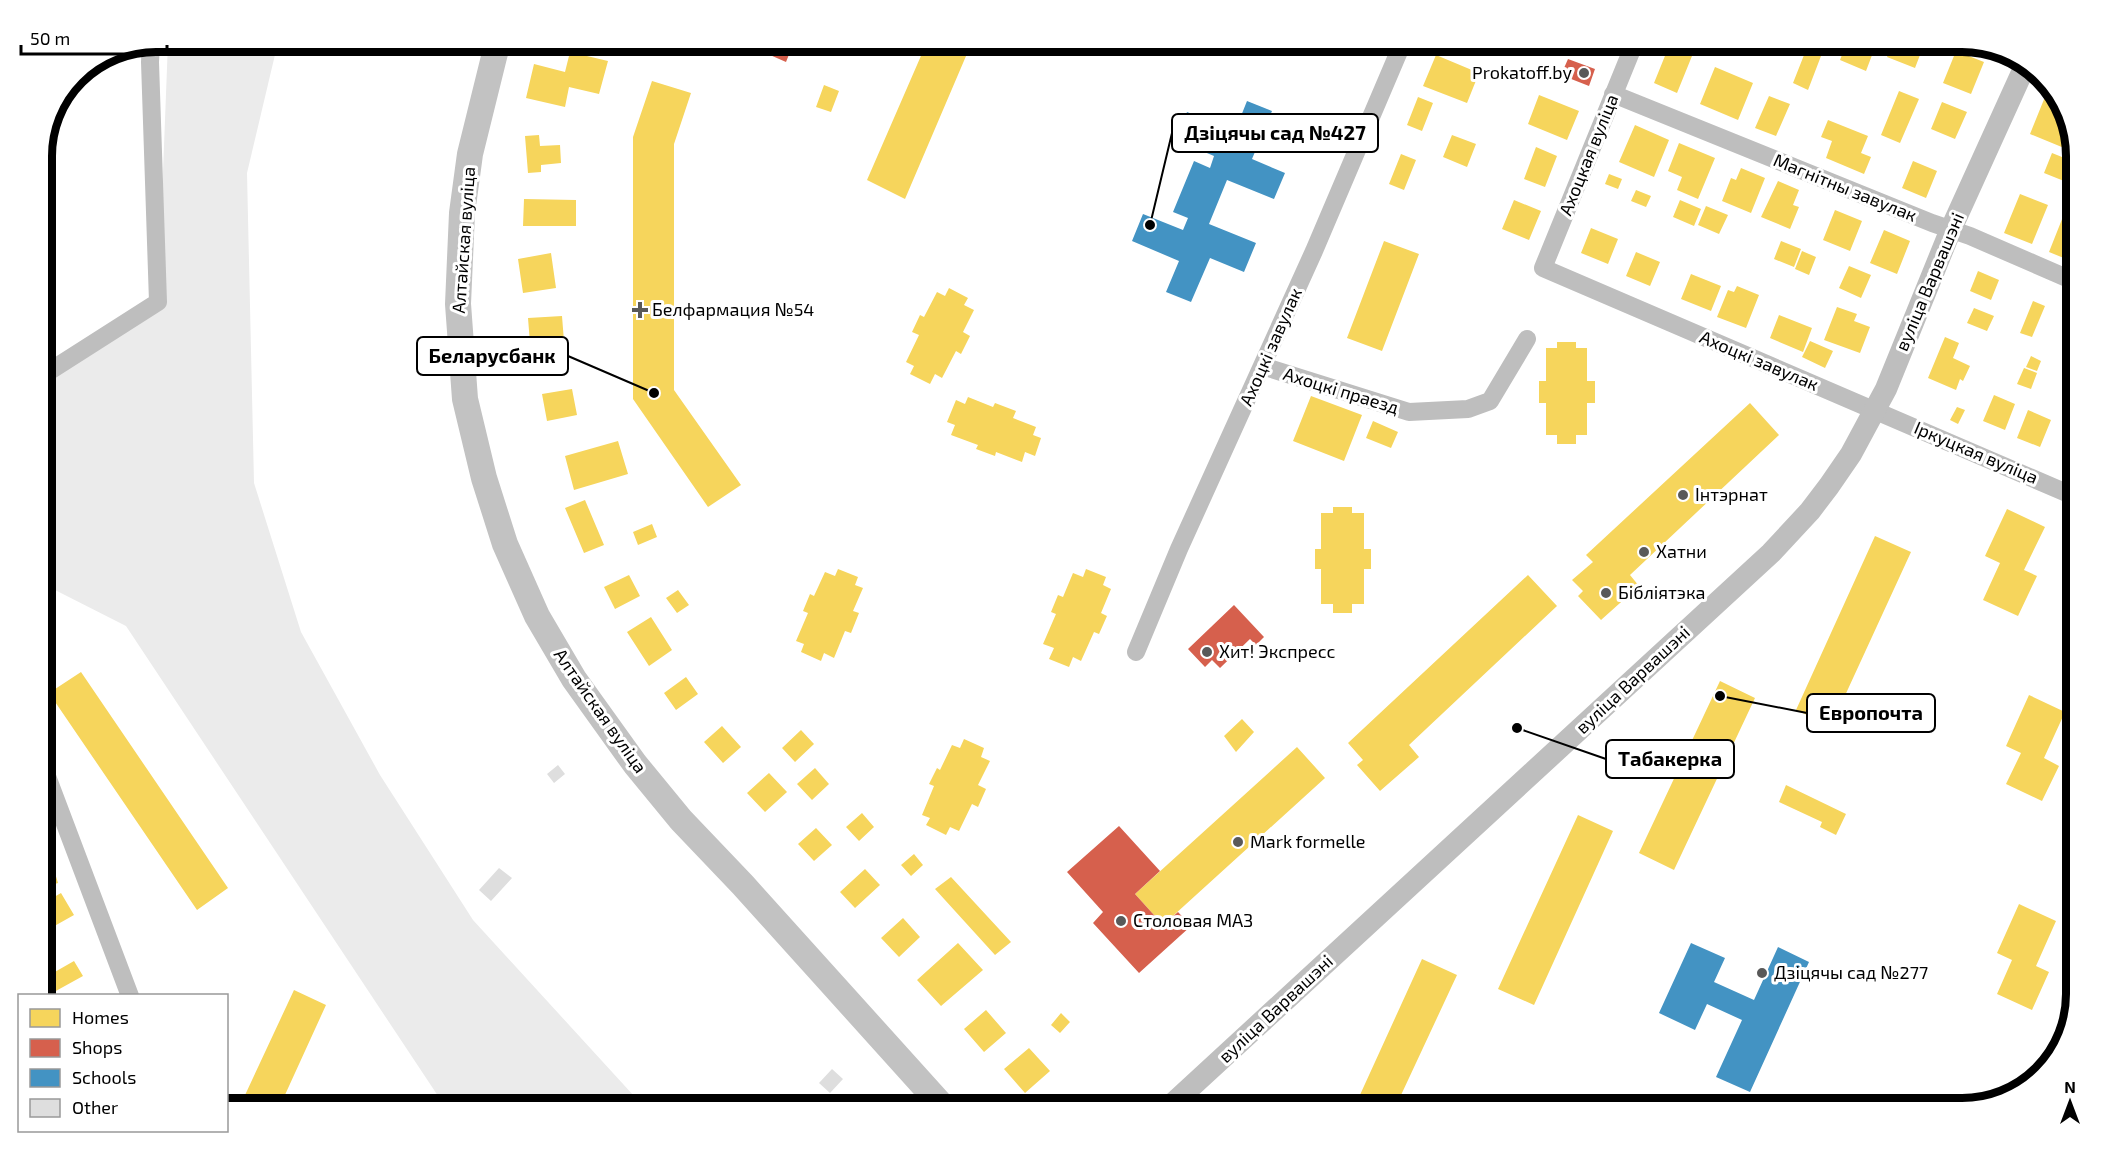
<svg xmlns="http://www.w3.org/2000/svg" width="2118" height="1150" font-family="'Exo 2',sans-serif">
  <rect width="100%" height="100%" fill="#fff"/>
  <!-- green -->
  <path fill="#ebebeb" d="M168 42H278L247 173 254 483 301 632 380 775 473 920 645 1108H446L126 626 55 590 42 589V383L158 302Z"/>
  <!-- homes -->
  <path fill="#f6d55c" d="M927 42H972L905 199 867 180Z
    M1567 42H1609L1603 56Z
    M1847 42H1877L1866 71 1840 60Z
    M1893 42H1925L1915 68 1887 57Z
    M1669 46 1692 56 1677 93 1654 83Z
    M1806 50 1821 56 1808 90 1793 83Z
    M1956 51 1984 62 1971 94 1943 83Z
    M570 52 608 61 599 94 569 87 565 107 526 98 534 64 565 72Z
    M1436 55 1479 73 1467 103 1423 86Z
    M1715 67 1753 83 1738 120 1700 104Z
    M652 81 691 93 674 144V390L741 485 708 507 633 399V137Z
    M824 85 839 91 831 112 816 107Z
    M2049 87 2057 93 2073 141 2069 150 2030 134Z
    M1899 91 1919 99 1900 143 1881 135Z
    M1539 95 1579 111 1567 140 1528 124Z
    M1769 96 1790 104 1776 136 1755 128Z
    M1418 97 1433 103 1422 131 1407 125Z
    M1942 102 1967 112 1955 139 1931 129Z
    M1828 120 1868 136 1861 153 1871 157 1864 174 1826 158 1832 141 1821 137Z
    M1635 125 1669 140 1654 177 1619 162Z
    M539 135 540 146 560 145 561 163 541 165V172L528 173 525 136Z
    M1452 135 1476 144 1467 167 1443 157Z
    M1679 143 1715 158 1698 199 1677 190 1682 177 1668 171Z
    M1536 147 1557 156 1545 187 1524 179Z
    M2052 153 2072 161 2064 181 2044 173Z
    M1401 154 1416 160 1404 190 1389 184Z
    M1913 161 1937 171 1926 198 1902 188Z
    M1741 168 1765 178 1751 213 1722 201 1731 178 1736 180Z
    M1609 174 1622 179 1618 189 1605 184Z
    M1778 181 1799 190 1793 205 1799 207 1790 229 1761 217Z
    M1636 190 1651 196 1646 207 1631 201Z
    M2020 194 2048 205 2032 244 2004 233Z
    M524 199 576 200V226H523Z
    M2070 199 2076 201V263L2049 252Z
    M1514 200 1541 211 1529 240 1502 229Z
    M1680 200 1701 209 1694 226 1673 217Z
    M1706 206 1728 215 1719 234 1698 225Z
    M1835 210 1862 221 1850 251 1823 240Z
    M1591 228 1618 239 1608 264 1581 253Z
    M1884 230 1910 241 1897 274 1870 263Z
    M1384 241 1419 254 1382 351 1347 338Z
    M1781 241 1801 249 1794 267 1774 259Z
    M1802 251 1816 257 1809 275 1795 269Z
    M1636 252 1660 262 1650 286 1626 276Z
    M551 253 556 288 523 293 518 259Z
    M1849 266 1871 275 1861 298 1839 288Z
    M1978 271 1999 280 1991 300 1970 291Z
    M1691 274 1721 286 1711 311 1681 299Z
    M1737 286 1759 295 1746 328 1717 317 1728 290 1734 292Z
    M949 288 968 298 964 305 974 310 963 332 970 336 961 354 956 351 942 378 935 374 930 384 910 374 914 366 906 362 919 335 912 332 920 315 924 317 937 292 945 296Z
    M2033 301 2045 306 2032 337 2020 333Z
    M1837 307 1857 314 1854 321 1870 327 1860 353 1824 340Z
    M1974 308 1994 316 1987 331 1967 323Z
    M2068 312 2076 316V332L2062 326Z
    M1779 315 1812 328 1803 352 1770 338Z
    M562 316 565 354 531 356 528 318Z
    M1945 337 1959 343 1953 358 1970 366 1963 381 1960 379 1956 390 1928 378Z
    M1810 341 1833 351 1825 368 1802 357Z
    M1557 342H1576V348H1587V381H1595V403H1587V435H1576V444H1557V435H1546V403H1539V381H1546V348H1557Z
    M2031 356 2041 361 2037 371 2026 367Z
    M2024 368 2037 373 2031 389 2017 384Z
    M572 389 577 415 547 421 542 394Z
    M1994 395 2015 404 2005 430 1983 421Z
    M1311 396 1362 415 1344 461 1293 441Z
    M968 397 993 407 995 403 1016 411 1013 418 1036 427 1033 435 1041 438 1035 456 1025 452 1022 462 996 452 995 456 976 449 978 445 951 435 955 425 947 422 956 400 965 404Z
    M1750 403 1779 435 1630 575 1639 586 1601 620 1578 596 1583 591 1572 580 1593 562 1586 555Z
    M1957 407 1965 410 1958 424 1950 420Z
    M2028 410 2051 420 2040 447 2017 438Z
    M1373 421 1398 432 1391 448 1366 438Z
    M618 441 628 474 574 490 565 456Z
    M585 500 604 545 584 553 565 508Z
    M1333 507H1352V513H1364V549H1371V569H1364V604H1352V613H1333V604H1321V569H1315V549H1321V513H1333Z
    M2007 509 2045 527 2024 570 2037 576 2018 616 1983 600 2000 563 1985 556Z
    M652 524 657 537 638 545 633 532Z
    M1875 536 1911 552 1831 726 1796 710Z
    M838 569 858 577 855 585 863 588 853 611 859 613 851 633 845 631 834 658 824 653 821 661 801 652 804 644 796 641 808 613 803 611 810 594 814 596 825 572 835 576Z
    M1086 569 1106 577 1103 585 1111 589 1101 613 1107 616 1099 634 1094 632 1081 661 1073 657 1069 667 1049 659 1054 648 1043 644 1056 614 1051 612 1058 595 1063 597 1073 573 1083 577Z
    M629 575 640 596 615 609 604 587Z
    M1528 575 1557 606 1409 745 1419 757 1380 791 1357 765 1363 760 1348 743Z
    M678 590 689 605 677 613 666 598Z
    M651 617 672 650 649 666 627 632Z
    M81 672 228 888 197 910 49 693Z
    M686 677 698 694 676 710 664 693Z
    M1720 681 1755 698 1674 870 1639 853Z
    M2029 695 2065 712 2044 758 2059 766 2042 801 2006 784 2021 753 2006 746Z
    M1242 719 1254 732 1236 752 1224 736Z
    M722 726 741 747 723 763 704 742Z
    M801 730 814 744 795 762 782 748Z
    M964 739 984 748 981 757 990 761 978 785 986 789 978 807 972 804 959 831 950 827 946 835 926 825 930 818 922 815 934 786 929 784 937 768 940 770 952 745 960 748Z
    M1297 747 1325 778 1163 925 1135 894Z
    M815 768 829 784 812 800 797 784Z
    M769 773 787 792 765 812 747 793Z
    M1786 785 1846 814 1836 835 1820 827 1822 822 1779 802Z
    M862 813 874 827 859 841 846 827Z
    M1578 815 1613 831 1534 1005 1498 989Z
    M816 828 832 845 814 861 798 844Z
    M914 854 923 865 911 876 901 865Z
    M51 860 58 883 42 888V863Z
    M865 869 880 885 855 908 840 892Z
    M951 877 1011 942 995 955 935 889Z
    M61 893 74 915 42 933V904Z
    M2019 904 2056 921 2036 966 2049 972 2032 1010 1997 994 2012 960 1997 953Z
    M903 918 920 937 899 957 881 938Z
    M958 943 983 970 941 1006 917 980Z
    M1422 959 1457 975 1395 1108H1354Z
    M74 961 83 976 54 992 46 977Z
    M294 990 326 1005 279 1108H239Z
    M986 1010 1006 1033 984 1052 964 1029Z
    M1061 1013 1070 1022 1060 1033 1051 1025Z
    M1029 1048 1050 1071 1025 1093 1004 1069Z
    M1274 1096 1300 1108H1268Z"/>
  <!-- shops -->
  <path fill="#d6604d" d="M740 42H794L786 62Z
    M1568 59 1595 69 1589 86 1561 75Z
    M1234 605 1264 637 1256 645 1250 639 1220 668 1212 660 1205 667 1188 649Z
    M1119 826 1160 871 1135 894 1163 925 1178 912 1191 926 1139 973 1093 923 1103 912 1067 872Z"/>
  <!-- schools -->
  <path fill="#4393c3" d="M1247 101 1272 111 1252 159 1285 173 1274 199 1227 180 1209 224 1256 243 1244 272 1210 258 1191 302 1166 292 1179 261 1132 241 1143 214 1183 230 1188 218 1173 212 1194 161 1210 168 1214 156 1176 140 1187 112 1235 131Z
    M1691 943 1725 958 1714 982 1754 1000 1778 947 1809 962 1750 1092 1716 1077 1742 1020 1707 1004 1695 1030 1659 1013Z"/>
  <!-- building -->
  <path fill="#dedede" d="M558 765 565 774 554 783 547 774Z
    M499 868 512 878 491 901 479 890Z
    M832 1069 843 1079 830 1093 819 1083Z"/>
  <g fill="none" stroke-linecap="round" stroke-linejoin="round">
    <!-- minor -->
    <path stroke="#bebebe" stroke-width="18" d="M1635 42 1543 268 2076 497
      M1613 94 1932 223 1970 236 2076 282
      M1262 366 1409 412 1468 409 1490 401 1527 339
      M42 376 158 302 150 62 151 43
      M1136 652 1179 549 1314 251 1403 42
      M42 763 130 996"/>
    <!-- tertiary -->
    <path stroke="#bebebe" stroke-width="22" d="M1168 1108 1771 553 1810 511 1829 486 1851 454 1886 389 1951 229 2025 66"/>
    <!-- secondary -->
    <path stroke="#c2c2c2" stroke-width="26" d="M499 42 495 53 470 154 462 213 458 304 465 399 484 478 505 544 537 616 574 679 635 764 681 820 743 885 944 1108"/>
  </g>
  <!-- markers -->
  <g fill="#595959" stroke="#fff" stroke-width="2">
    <circle cx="1584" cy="73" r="6"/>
    <path d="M637 301h6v6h6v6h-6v6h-6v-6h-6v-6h6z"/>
    <circle cx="1683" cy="495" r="6"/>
    <circle cx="1644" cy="552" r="6"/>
    <circle cx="1606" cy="593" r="6"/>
    <circle cx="1207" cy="652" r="6"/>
    <circle cx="1238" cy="842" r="6"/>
    <circle cx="1121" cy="921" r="6"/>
    <circle cx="1762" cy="973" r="6"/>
  </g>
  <g text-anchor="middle" stroke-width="6" stroke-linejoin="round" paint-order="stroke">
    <!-- poi labels -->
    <g font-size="18" fill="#000" stroke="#fff" text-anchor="start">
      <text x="1572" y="79" text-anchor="end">Prokatoff.by</text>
      <text x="652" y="316">Белфармация №54</text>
      <text x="1695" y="501">Інтэрнат</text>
      <text x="1656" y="558">Хатни</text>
      <text x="1618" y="599">Бібліятэка</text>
      <text x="1219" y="658">Хит! Экспресс</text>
      <text x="1250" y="848">Mark formelle</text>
      <text x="1133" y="927">Столовая МАЗ</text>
      <text x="1774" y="979">Дзіцячы сад №277</text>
    </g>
    <!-- street labels -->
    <g font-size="18" fill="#000" stroke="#fff">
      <text transform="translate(1589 155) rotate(-68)" y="6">Ахоцкая вуліца</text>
      <text transform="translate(1845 188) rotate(22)" y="6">Магнітны завулак</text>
      <text transform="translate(464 240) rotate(-86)" y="6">Алтайская вуліца</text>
      <text transform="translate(1930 282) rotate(-67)" y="6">вуліца Варвашэні</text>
      <text transform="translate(1271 347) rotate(-66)" y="6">Ахоцкі завулак</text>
      <text transform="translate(1759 361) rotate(23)" y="6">Ахоцкі завулак</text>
      <text transform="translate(1341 391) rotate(17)" y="6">Ахоцкі праезд</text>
      <text transform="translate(1976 453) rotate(23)" y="6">Іркуцкая вуліца</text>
      <text transform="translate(1633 680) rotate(-43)" y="6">вуліца Варвашэні</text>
      <text transform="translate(600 711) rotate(55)" y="6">Алтайская вуліца</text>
      <text transform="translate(1276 1009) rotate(-43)" y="6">вуліца Варвашэні</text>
    </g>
  </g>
  <!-- crop -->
  <path d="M0 0H2118V1150H0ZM156 52H1962A104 104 0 0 1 2066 156V994A104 104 0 0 1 1962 1098H156A104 104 0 0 1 52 994V156A104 104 0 0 1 156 52Z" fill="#fff" fill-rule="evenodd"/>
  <path fill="none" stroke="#000" stroke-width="8" d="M156 52H1962A104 104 0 0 1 2066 156V994A104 104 0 0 1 1962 1098H156A104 104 0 0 1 52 994V156A104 104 0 0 1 156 52Z"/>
  <!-- callouts -->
  <path fill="none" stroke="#000" stroke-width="2" d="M1150 225L1172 133M654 393L568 356M1720 696L1807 713M1517 728L1606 759"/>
  <g fill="#000" stroke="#fff" stroke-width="2">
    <circle cx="1150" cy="225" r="6"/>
    <circle cx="654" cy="393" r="6"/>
    <circle cx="1720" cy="696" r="6"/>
    <circle cx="1517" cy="728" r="6"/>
  </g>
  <g fill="#fff" stroke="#000" stroke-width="2">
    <rect x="1172" y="114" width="206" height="38" rx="6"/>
    <rect x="417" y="337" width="151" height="38" rx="6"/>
    <rect x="1807" y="694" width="128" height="38" rx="6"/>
    <rect x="1606" y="740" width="128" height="38" rx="6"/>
  </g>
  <g font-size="20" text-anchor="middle" font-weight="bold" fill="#000">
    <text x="1275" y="140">Дзіцячы сад №427</text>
    <text x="492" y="363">Беларусбанк</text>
    <text x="1871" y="720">Европочта</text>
    <text x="1670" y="766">Табакерка</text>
  </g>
  <!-- legend -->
  <rect x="18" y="994" width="210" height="138" fill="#ffffff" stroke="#999999" stroke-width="1.5"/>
  <rect x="30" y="1009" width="30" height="18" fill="#f6d55c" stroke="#999999" stroke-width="1.5"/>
  <text x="72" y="1024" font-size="18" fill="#000000">Homes</text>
  <rect x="30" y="1039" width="30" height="18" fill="#d6604d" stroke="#999999" stroke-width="1.5"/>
  <text x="72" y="1054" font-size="18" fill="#000000">Shops</text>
  <rect x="30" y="1069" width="30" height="18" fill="#4393c3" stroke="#999999" stroke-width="1.5"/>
  <text x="72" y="1084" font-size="18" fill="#000000">Schools</text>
  <rect x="30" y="1099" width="30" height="18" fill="#dedede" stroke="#999999" stroke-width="1.5"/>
  <text x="72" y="1114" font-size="18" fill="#000000">Other</text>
  <!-- north arrow -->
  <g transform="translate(2070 1102)" stroke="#ffffff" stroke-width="4.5" paint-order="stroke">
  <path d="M0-4.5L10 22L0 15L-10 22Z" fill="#000000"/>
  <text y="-9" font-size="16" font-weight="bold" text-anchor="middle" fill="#000000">N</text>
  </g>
  <!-- scale -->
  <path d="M21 45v9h146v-9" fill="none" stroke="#000000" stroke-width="3"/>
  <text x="30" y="45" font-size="18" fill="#000000" stroke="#ffffff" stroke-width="4.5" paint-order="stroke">50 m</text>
</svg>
